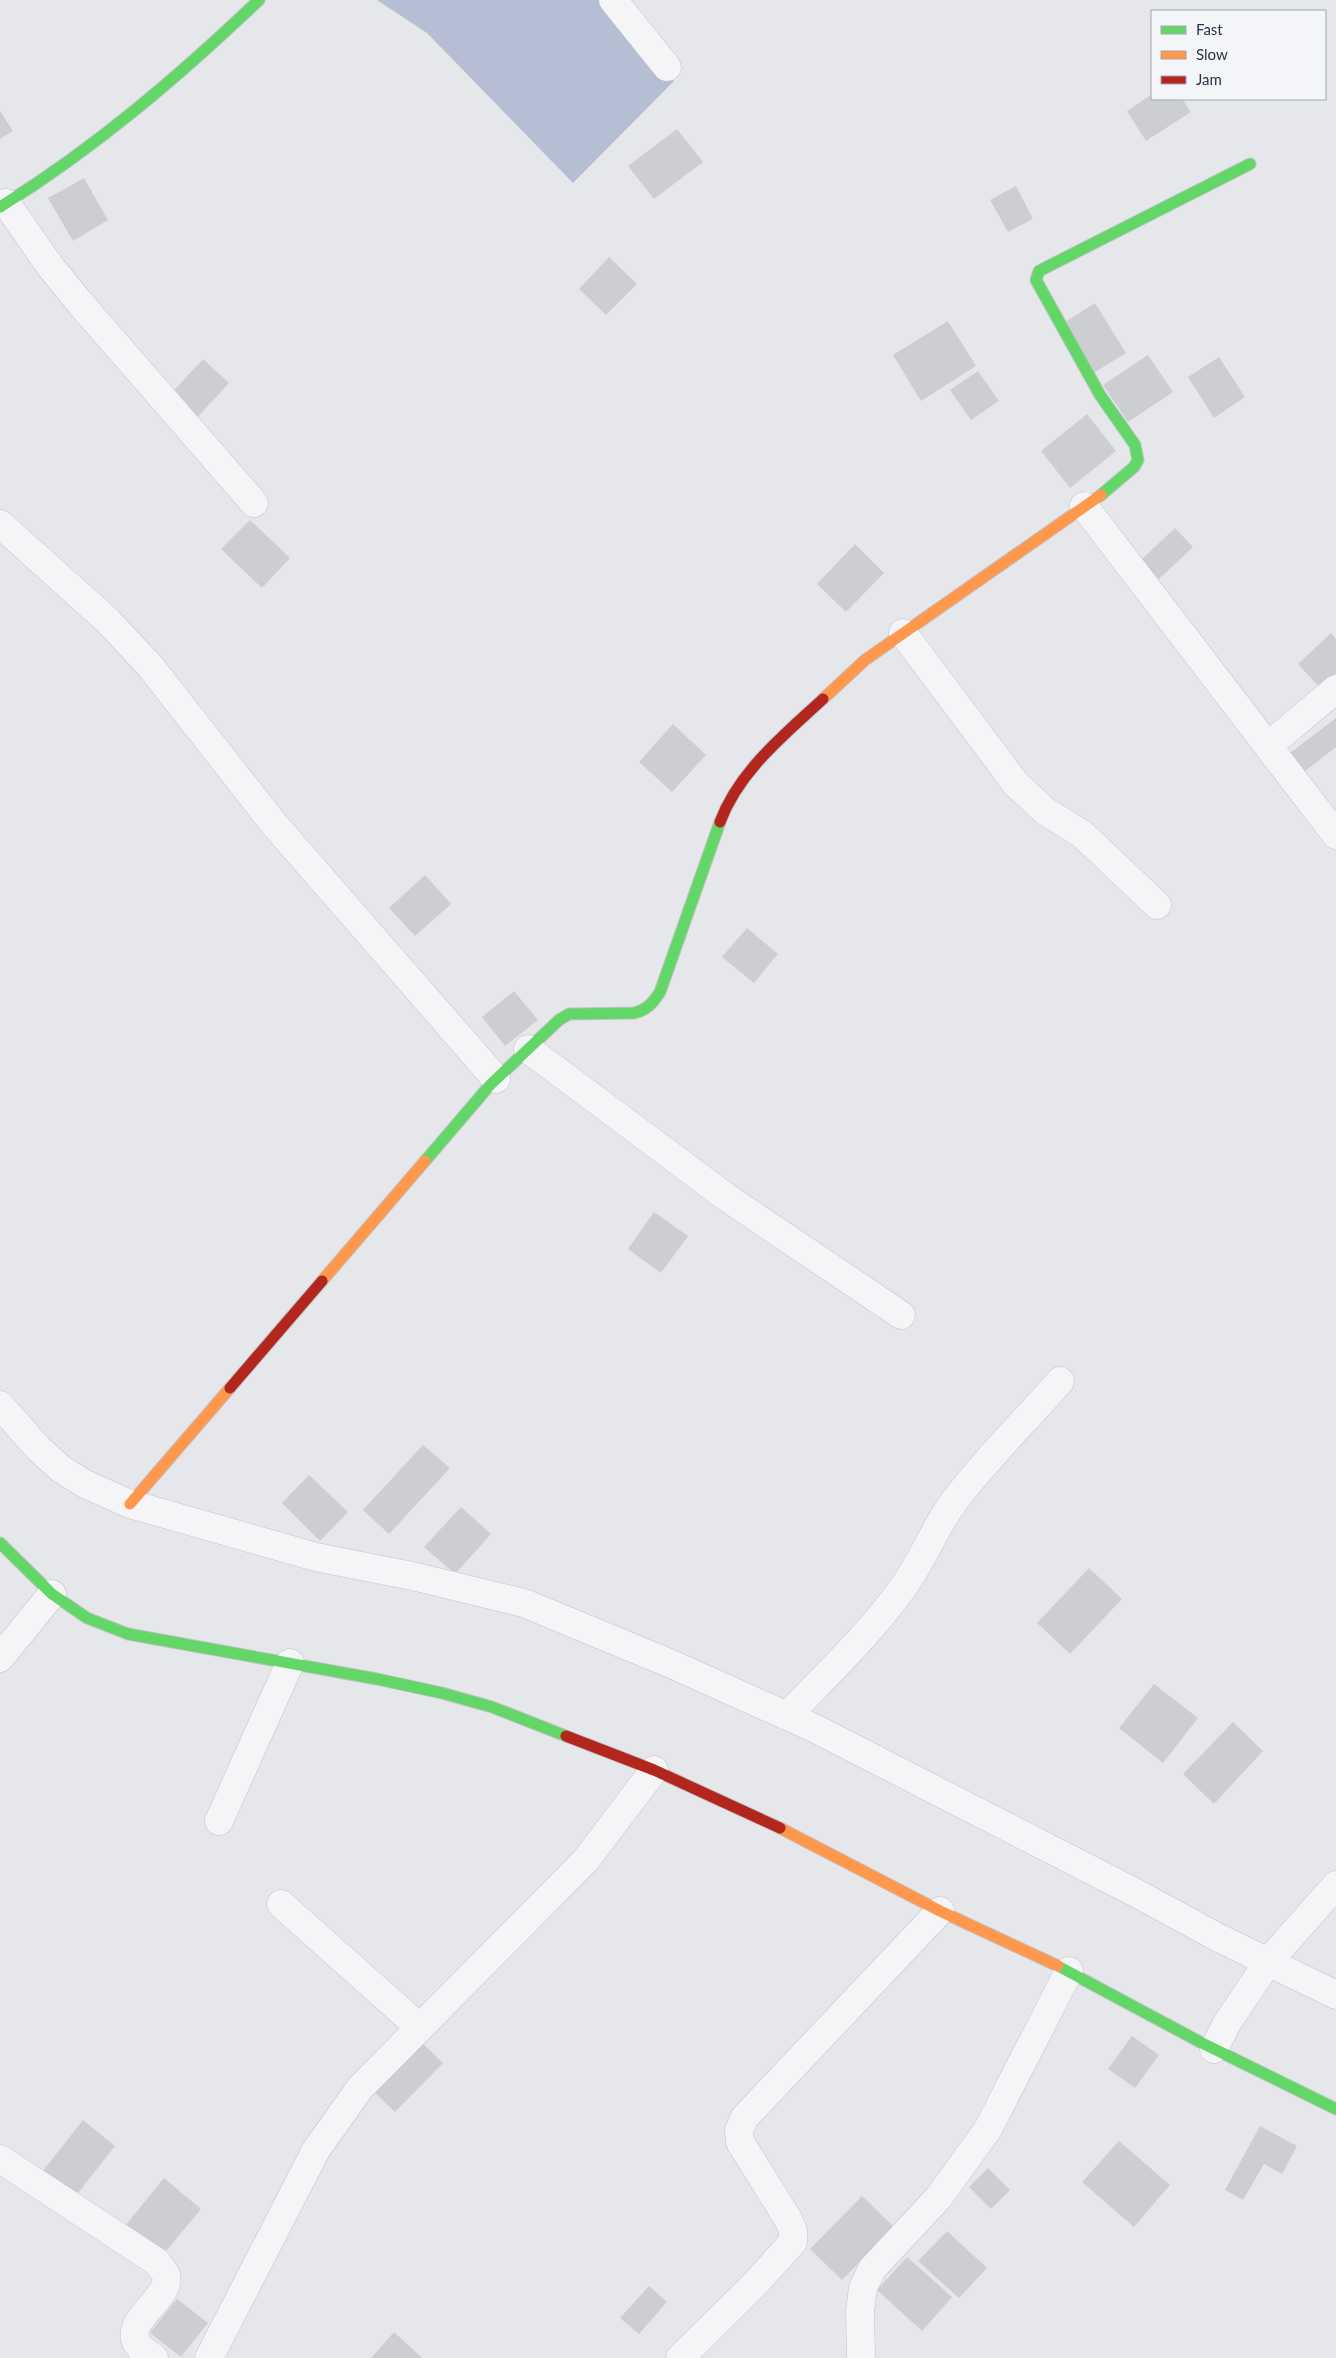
<svg xmlns="http://www.w3.org/2000/svg" width="1336" height="2358" font-family="Lato,sans-serif">
  <rect width="100%" height="100%" fill="#e5e7ea"/>
  <!-- water -->
  <path fill="#b6bed3" d="M377 0H608L674 81 573 183 427 33Z"/>
  <!-- building -->
  <path fill="#cdced2" d="M1152 94V99H1182L1191 112 1146 141 1127 111Z
    M0 111 13 131 0 139Z
    M677 129 703 162 654 199 628 166Z
    M84 178 108 220 73 241 48 198Z
    M1016 186 1033 219 1008 232 990 200Z
    M609 257 637 284 606 315 579 289Z
    M1095 303 1126 353 1092 374 1062 324Z
    M948 321 976 366 921 401 893 355Z
    M1148 355 1173 392 1128 422 1103 385Z
    M1219 357 1245 397 1214 418 1188 377Z
    M203 359 229 383 192 423 166 399Z
    M978 371 999 401 971 420 950 390Z
    M1087 414 1116 451 1070 488 1041 451Z
    M250 520 290 558 262 588 221 549Z
    M1175 528 1193 547 1159 579 1141 560Z
    M855 544 884 573 846 612 817 584Z
    M1331 633 1336 639V673L1320 688 1298 664Z
    M1336 718V747L1304 772 1290 753Z
    M673 724 706 755 672 792 639 762Z
    M425 875 451 904 415 936 389 908Z
    M747 928 778 954 754 983 722 957Z
    M514 991 538 1020 505 1046 482 1017Z
    M654 1212 688 1236 661 1273 628 1249Z
    M423 1445 450 1468 389 1534 363 1510Z
    M309 1475 348 1512 320 1541 282 1503Z
    M461 1507 491 1534 455 1574 424 1547Z
    M1089 1568 1122 1599 1070 1654 1037 1623Z
    M1154 1684 1198 1718 1163 1763 1119 1728Z
    M1233 1722 1263 1751 1214 1804 1183 1774Z
    M1132 2036 1159 2055 1135 2088 1108 2069Z
    M419 2040 443 2063 395 2112 371 2089Z
    M83 2120 115 2146 74 2198 42 2172Z
    M1260 2126 1297 2146 1282 2174 1264 2164 1243 2200 1225 2190Z
    M1119 2141 1170 2185 1134 2227 1082 2182Z
    M988 2168 1010 2190 991 2209 969 2187Z
    M164 2178 201 2209 161 2257 125 2226Z
    M862 2196 894 2227 842 2280 810 2249Z
    M947 2231 987 2268 959 2298 918 2261Z
    M907 2257 952 2297 922 2331 877 2290Z
    M649 2286 667 2302 639 2334 620 2318Z
    M177 2299 208 2323 181 2357 150 2333Z
    M394 2332 422 2358H371Z"/>
  <g fill="none" stroke-linecap="round" stroke-linejoin="round">
    <!-- street casing -->
    <g stroke="#c2c4c7" stroke-width="29">
      <path id="street" d="M613 0 667 67
        M6 203 50 266 80 303 254 503
        M1084 506 1336 835
        M0 524 107 620 150 666 274 824 496 1079
        M903 633 1016 784 1045 811 1082 834 1157 905
        M1268 746 1336 689
        M528 1049 726 1197 901 1315
        M0 1405 38 1448 61 1469 85 1484 130 1504 316 1557 412 1576 524 1603 669 1663 814 1728 1136 1893 1217 1937 1336 1995
        M0 1658 52 1594
        M787 1716C827 1674 871 1633 904 1586 925 1557 936 1523 959 1495 990 1455 1027 1419 1060 1381
        M219 1821 290 1663
        M281 1904 419 2027
        M1214 2049 1227 2023 1268 1962 1336 1885
        M0 2159 157 2262C159 2266 164 2270 166 2275 173 2298 119 2322 139 2346 142 2350 149 2354 154 2358
        M209 2358 316 2150 360 2088 586 1860 654 1770
        M680 2358 754 2285 793 2242V2230L788 2219 740 2142 739 2130 745 2117 940 1911
        M861 2358 860 2311 863 2288 872 2269 939 2197 988 2129 1069 1971"/>
    </g>
    <!-- fast casing -->
    <g stroke="#c2c4c7" stroke-width="13">
      <path id="fast" d="M0 207C95 148 178 77 259 0
        M1101 495 1134 467 1138 460 1135 445 1100 395 1036 280 1039 271 1250 164
        M425 1161 490 1085 559 1020 569 1014 634 1013C647 1010 653 1003 660 992L720 822
        M0 1543 52 1594 87 1618 128 1634 377 1679 442 1693 492 1707 566 1736
        M1058 1966 1200 2042 1336 2109"/>
    </g>
    <!-- slow casing -->
    <g stroke="#c2c4c7" stroke-width="13">
      <path id="slow" d="M823 699 865 660 1101 495
        M322 1281 425 1161
        M130 1504 230 1388
        M780 1828 940 1911 1058 1966"/>
    </g>
    <!-- jam casing -->
    <g stroke="#c2c4c7" stroke-width="13">
      <path id="jam" d="M720 822C739 771 784 735 823 699
        M230 1388 322 1281
        M566 1736 654 1770 780 1828"/>
    </g>
    <!-- street -->
    <use href="#street" stroke="#f5f5f7" stroke-width="28"/>
    <!-- fast -->
    <use href="#fast" stroke="#63d668" stroke-width="11"/>
    <!-- slow -->
    <use href="#slow" stroke="#ff974d" stroke-width="11"/>
    <!-- jam -->
    <use href="#jam" stroke="#b3261e" stroke-width="11"/>
  </g>
  <!-- legend -->
  <rect x="1151" y="10" width="175" height="90" fill="#f4f5f9" stroke="#a4a6b0"/>
  <rect x="1161" y="26" width="25" height="8" fill="#63d668" stroke="#a4a6b0"/>
  <text x="1196" y="35" font-size="15" fill="#2d3043">Fast</text>
  <rect x="1161" y="51" width="25" height="8" fill="#ff974d" stroke="#a4a6b0"/>
  <text x="1196" y="60" font-size="15" fill="#2d3043">Slow</text>
  <rect x="1161" y="76" width="25" height="8" fill="#b3261e" stroke="#a4a6b0"/>
  <text x="1196" y="85" font-size="15" fill="#2d3043">Jam</text>
</svg>
